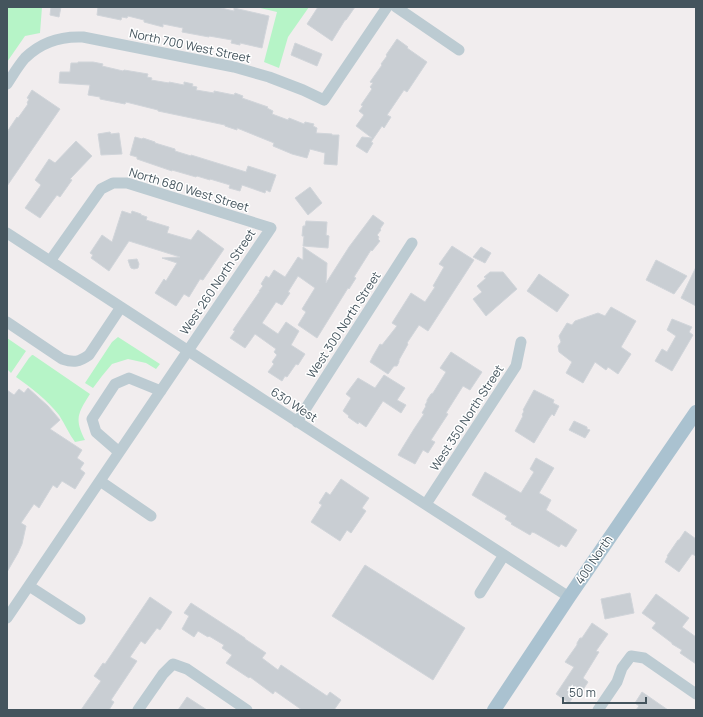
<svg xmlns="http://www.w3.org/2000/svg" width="703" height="717" font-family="Manrope,sans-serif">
  <rect width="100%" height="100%" fill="#f1edee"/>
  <!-- green -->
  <path fill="#b6f4c7" d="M7 7H42L40 33 25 36 7 62Z
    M256 7H309L288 37 279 68 264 62 277 12Z
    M118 337 160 364 156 369 146 363 128 359 112 364 102 376 93 388 85 383 112 342Z
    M7 338 26 351 11 373 7 369Z
    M32 355H33L90 394C78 413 74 419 85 440L75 442C69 434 65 424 59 415 47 400 32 388 16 377L29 358Z"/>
  <!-- building -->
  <path fill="#c9ced3" stroke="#d1d5da" d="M51 7H61L59 17 50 15Z
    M98 7H217L234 11V8L269 16 262 48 240 43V45L231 43 232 40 209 36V37L182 32 183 28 163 24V27L144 22V20L128 16 127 18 122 17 121 20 97 15Z
    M318 7H355L346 20H345L332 41 307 24Z
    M397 39 408 47 407 48 427 62 407 92 404 90 387 115 391 117 384 128 382 126 371 142 373 143 367 153 356 146 362 137 372 138 356 126 364 115 359 111 363 106 361 105 372 89 370 87 373 83 370 82 382 65 381 64 387 56 386 55Z
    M295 43 322 54 317 66 291 55Z
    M78 62H93L103 64 102 66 123 71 124 70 148 74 147 77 152 78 151 80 169 83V82L184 85V82L193 84 192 86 197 87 196 90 214 93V91L234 95 235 93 243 96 242 98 268 107 267 108 273 111 272 114 288 120 289 118 304 124 305 122 314 124 313 126 317 128 316 133 332 134V135H339L337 165 324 164 325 153 310 149 307 158 292 154 273 146 274 143 237 128V130L225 126V125L158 111V110L126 102 125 104 100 99V97L88 95 90 85 59 83 60 72H70L71 63H78Z
    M32 90 60 109 7 186V132L17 117 18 118 28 104 27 103 29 99 27 98Z
    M110 132 111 134 119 133 122 154 101 155 98 134Z
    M135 137 142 139 143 138 155 142V143L175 149V151L191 156V155L246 172 248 166 276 175 270 192 266 190 265 193 242 185 240 191 229 188 230 185 210 179V180L197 176 196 177 172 170V171L137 159V157L130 155Z
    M76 141 92 156 70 179 72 180 60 197 57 195 40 218 25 208 41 185 35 180 49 159 55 163Z
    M310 187 322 203 308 215 295 198Z
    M122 211 131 214 132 211 141 214V215L147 217 146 220 169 227 167 233 191 240 198 230 224 249 203 280 200 279 189 297 184 294 176 306 155 293 164 279 166 281 177 263 162 258 180 257 129 241 109 271 91 258 93 255 90 253 102 235 112 242Z
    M373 215 384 223 380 229 381 230 377 235 379 237 378 239 380 241 372 251 371 250 354 277 356 278 349 289 348 288 317 338 298 325 306 312 302 309 315 288 298 276 288 292 290 293 282 305 276 302 262 323 278 334 286 322 299 331 291 345 305 354 298 365 296 364 287 377 285 376 282 381 268 372 274 364 272 362 277 355 274 352 276 349 255 334 245 348 230 338 235 331 233 330 260 291H259L263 286 261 284 266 276 269 278 274 270 285 277 298 257 303 260V247L327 263 326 283 349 247Z
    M306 221 327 222 326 235 329 236 328 248 303 246 304 236H302L303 226H305Z
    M452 246 474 260 428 331 419 325 407 343 408 344 399 360V362L397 366H394L388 374 370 362 373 356 380 344 382 345 397 326 392 323 411 293 425 302 435 287 433 286 444 267 439 264Z
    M481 247 491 253 485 263 473 257Z
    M137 259 139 264 138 268 134 269 131 268 130 266 128 260Z
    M656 260 687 276 674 294 646 280Z
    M696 267V306L681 298Z
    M490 272H503L517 289 486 316 473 299 482 292 477 286 486 278 484 277Z
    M539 274 569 295 557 312 527 291Z
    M611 307 636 321 621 347 631 354 618 374 608 367 606 370 595 362 583 383 566 373 572 362 559 352 558 346 561 342 559 336 567 323 572 325 575 321 598 313 605 316Z
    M672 319 692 327 689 332 693 335 672 371 655 361 662 349 667 352 676 336 667 330Z
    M451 352 482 372 470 390 463 386 446 413 448 414 431 440 435 442 428 453 423 450 415 464 398 455 414 429 424 414 422 413 426 406 425 405 427 402V400L431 394 433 393 446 372 440 368Z
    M384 375 405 388 397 400 406 405 401 413 383 401 366 427 359 422 358 424 348 417 349 416 343 411 351 398 346 394 358 378 375 388Z
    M28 388 48 406 60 420 50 429 82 450 77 458 84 463 80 469 85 473 75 489 62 481 57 488 53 485 39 508 34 504 21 523 26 526 22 544 18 553 7 572V390L14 395 19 389 24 393Z
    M534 390 554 400 553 403 559 406 554 416 552 414 549 418 534 443 515 431 523 416 522 415 524 411 523 410Z
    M574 421 587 427V429L590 430 585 438 569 430Z
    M536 458 554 468 539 493 551 500 546 510 577 530 566 547 561 544 559 547 535 533 532 532 530 535 511 524 512 523 505 519 507 516 472 495 485 472 521 493 534 472 530 469Z
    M341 479 369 498 362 508 366 511 351 533 347 530 340 541 311 522 322 505 319 503 326 492 330 495Z
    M685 531 696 539V556L692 554 679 572 665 562 668 556H667L678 540H679Z
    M365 565 465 628 433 680 332 616Z
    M630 593 634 613 605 619 601 599Z
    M656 594 689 618 682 627 696 637V664L680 653 682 650 672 644V643L652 628 656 623 642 613Z
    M150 597 172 612 160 630 157 628 145 644 141 641 130 657 137 661 111 700 114 702 109 710H81L101 681 94 676 103 663 105 664Z
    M191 603 245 638V639L266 653 262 658 278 670 281 665 327 696 330 692 341 700 334 710H302L275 691 273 694 250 677 249 678 226 663 232 655 222 648 224 645 209 636 208 637 198 631 194 637 182 629 189 616 184 613Z
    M592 623 608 634 596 651 599 652 583 678 588 682 579 696 576 693 569 703 556 694 574 667 565 662 577 645V643L580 638H582Z
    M642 692 668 710H636L639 706 635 703Z
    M187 697 207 710H178Z"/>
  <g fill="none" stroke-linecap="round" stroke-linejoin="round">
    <!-- minor -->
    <path stroke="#bccbd2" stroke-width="11" d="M396 7 459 50
      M7 84C13 75 18 66 25 58 41 42 61 36 83 37L234 67 269 77 303 90 324 100 387 7
      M7 233 270 404 394 484 569 597
      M7 322 62 359C74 363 79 362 89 355L121 307
      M297 422 412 243
      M119 452 96 432 92 419 115 384 129 378 161 391
      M100 481 151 516
      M426 504 516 366 521 342
      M29 586 80 619
      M480 593 504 555
      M7 618 271 228 127 183H113L101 189 50 261
      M138 710 163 674 173 664 187 669 247 710
      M598 710 617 682 622 668 631 656 644 658 696 694"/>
    <!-- major -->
    <path stroke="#aac2d0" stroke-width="14" d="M494 710 569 597 696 412"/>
  </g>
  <g text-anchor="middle" stroke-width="3" stroke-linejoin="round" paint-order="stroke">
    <!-- street labels -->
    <g font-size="12" fill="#44545d" stroke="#fff">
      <text transform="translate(190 46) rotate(12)" y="4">North 700 West Street</text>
      <text transform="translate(189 190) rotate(17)" y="4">North 680 West Street</text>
      <text transform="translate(218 282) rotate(-56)" y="4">West 260 North Street</text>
      <text transform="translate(344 325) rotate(-57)" y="4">West 300 North Street</text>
      <text transform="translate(294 405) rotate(33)" y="4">630 West</text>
      <text transform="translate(467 418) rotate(-57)" y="4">West 350 North Street</text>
      <text transform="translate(594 560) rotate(-56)" y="4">400 North</text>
    </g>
  </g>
  <!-- border -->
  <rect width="703" height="717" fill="none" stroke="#44545d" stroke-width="16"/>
  <!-- scale -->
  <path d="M563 697v6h83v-6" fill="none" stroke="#44545d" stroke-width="2"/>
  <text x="569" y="697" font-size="12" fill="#44545d" stroke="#ffffff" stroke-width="3" paint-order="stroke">50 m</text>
</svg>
